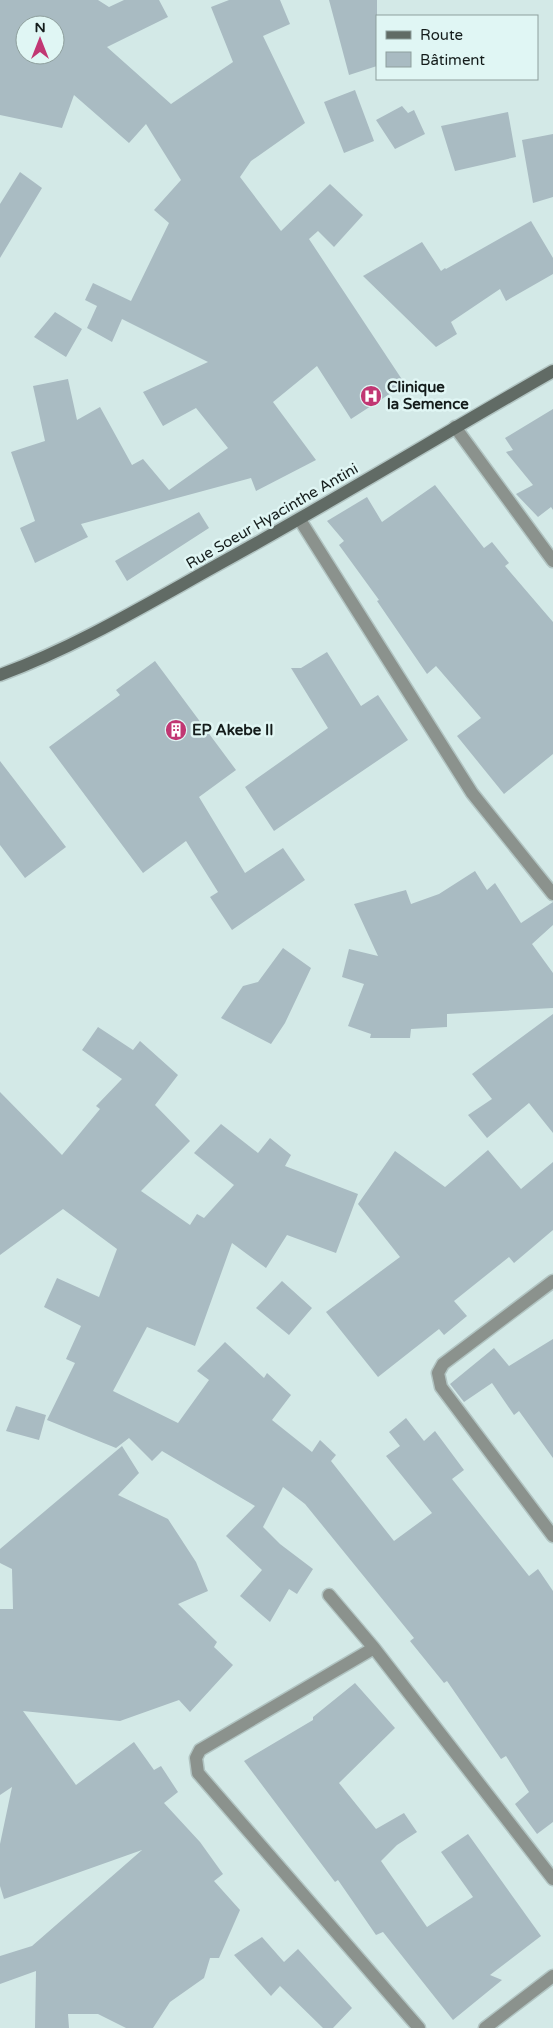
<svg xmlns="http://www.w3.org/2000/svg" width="553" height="2028" font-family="'Varela Round',sans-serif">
  <rect width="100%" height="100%" fill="#d3e9e7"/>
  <!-- building -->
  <path fill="#a9bbc2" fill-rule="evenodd" d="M0 0H98L109 7 124 0H159L168 17 107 47 171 104 233 62 211 7 229 0H280L290 24 263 36 305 123 251 161 240 177 281 231 330 184 363 215 334 247 318 231 309 239 405 384 351 419 317 366 273 402 316 460 256 491 251 478 81 524 88 537 35 563 20 528 35 521 11 452 45 441 33 386 68 379 77 420 100 407 132 465 143 459 169 490 228 448 196 408 163 426 143 392 208 362 122 319 112 342 87 328 97 306 85 300 93 283 131 301 169 223 154 210 181 180 146 124 129 143 74 95 62 128 0 115ZM25 25H55V55H25Z
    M329 0H377V66L349 75Z
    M355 90 374 141 344 153 324 102Z
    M402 106 408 113 414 110 425 134 395 149 376 120Z
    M508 112 516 157 455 171 441 126Z
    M553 134V197L533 203 522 140Z
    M20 172 42 188 0 258V204Z
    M531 221 553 258V274L506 301 500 289 451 322 457 334 436 347 363 276 422 242 441 271 445 268 446 269Z
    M55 312 82 329 66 357 34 337Z
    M553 409V510L551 507 538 517 516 494 533 485 506 452 513 450 505 438Z
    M435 485 484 548 492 542 509 563 505 566 553 622V754L504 794 457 736 481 718 436 666 427 674 377 601 379 600 339 545 344 541 327 521 367 497 382 522Z
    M199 512 209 528 127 581 115 561Z
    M327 652 361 706 378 695 408 740 274 831 245 787 328 728 291 668H301Z
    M155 661 236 770 199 797 245 873 283 848 305 880 232 930 210 897 218 892 186 841 143 873 49 747 120 695 116 690Z
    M0 761 66 847 25 878 0 845Z
    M475 871 487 890 495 883 521 923 553 902V925L532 944 553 973V1008L447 1014V1027L411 1029 410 1038H370L371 1034 348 1026 364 984 342 977 349 949 378 956 354 904 406 890 411 904 439 894Z
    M283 948 311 968 285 1023 271 1044 221 1018 243 986 258 982Z
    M553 1014V1133L529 1103 487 1138 468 1115 492 1099 472 1074Z
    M98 1027 133 1050 140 1041 178 1075 155 1105 190 1141 141 1191 190 1225 197 1214 204 1218 234 1185 194 1153 221 1124 258 1153 270 1138 291 1155 285 1166 358 1194 336 1253 287 1235 266 1268 232 1243 195 1346 147 1327 113 1391 178 1423 209 1380 197 1371 225 1342 264 1378 267 1373 291 1395 272 1420 312 1452 320 1440 336 1455 331 1461 394 1541 432 1513 386 1456 400 1446 389 1432 406 1418 424 1441 435 1431 464 1470 452 1479 529 1576 538 1569 553 1591V1822L537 1834 515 1804 529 1792 506 1756 501 1759 447 1681 444 1683 410 1641 414 1638 305 1504 283 1487 263 1527 280 1544 313 1569 297 1594 289 1589 270 1622 240 1596 262 1570 226 1536 255 1506 162 1451 152 1461 129 1438 116 1448 47 1420 75 1363 66 1359 81 1326 44 1307 57 1278 99 1297 117 1249 63 1209 0 1255V1092L62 1155 100 1109 96 1106 122 1079 82 1050Z
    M488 1150 521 1189 553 1162V1230L514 1263 509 1257 454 1301 467 1316 444 1335 439 1329 378 1377 326 1312 400 1257 358 1204 395 1151 445 1187Z
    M282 1281 312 1308 289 1335 256 1308Z
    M553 1339V1458L519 1411 514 1415 492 1383 464 1402 450 1384 494 1348 509 1366Z
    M16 1406 46 1415 39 1440 6 1431Z
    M122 1446 139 1473 118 1495 168 1519 196 1562 208 1591 178 1604 217 1642 214 1647 233 1665 190 1712 179 1700 120 1721 23 1711 76 1785 134 1742 154 1770 161 1766 178 1792 164 1803 200 1842 223 1874 214 1881 240 1910 219 1958H210L204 1978 170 2002 153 2028H126L98 2014H68L69 2028H35L36 1971 0 1984V1956L32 1946 142 1850 4 1899 0 1886V1844L12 1787 0 1795V1609H13L12 1569 0 1563V1549Z
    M355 1683 395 1728 339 1783 376 1829 404 1813 417 1832 397 1845 381 1861 427 1927 473 1897 441 1852 468 1834 541 1936 490 1975 502 1980 453 2020 383 1932 376 1935 338 1880 335 1882 244 1761 313 1720V1717Z
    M262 1937 284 1962 298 1949 352 2008 333 2028H323L280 1986 271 1996 234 1955Z"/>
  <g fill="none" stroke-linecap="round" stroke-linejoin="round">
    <!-- street casing -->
    <g stroke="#b1c4c2" stroke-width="15">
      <path id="street" d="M455 427 553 561
        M300 520 472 793 553 894
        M553 1281 443 1364 438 1373 441 1387 553 1536
        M329 1595 374 1648 553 1879
        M374 1648 200 1750 196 1758 198 1773 419 2028
        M485 2028 553 1976"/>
    </g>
    <!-- secondary casing -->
    <g stroke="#b1c4c2" stroke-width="15">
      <path id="secondary" d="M0 675C78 646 147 604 219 564 332 502 441 435 553 371"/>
    </g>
    <!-- street -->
    <use href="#street" stroke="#8b928d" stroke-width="12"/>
    <!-- secondary -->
    <use href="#secondary" stroke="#616b65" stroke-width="12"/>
  </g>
  <!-- icons -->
  <defs>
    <g id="hospital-disc" transform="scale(1.125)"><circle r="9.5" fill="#c13773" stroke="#e0f6f4"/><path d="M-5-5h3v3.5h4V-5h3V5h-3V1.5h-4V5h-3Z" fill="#fff"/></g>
    <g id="building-disc" transform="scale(1.125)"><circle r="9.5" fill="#c13773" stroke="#e0f6f4"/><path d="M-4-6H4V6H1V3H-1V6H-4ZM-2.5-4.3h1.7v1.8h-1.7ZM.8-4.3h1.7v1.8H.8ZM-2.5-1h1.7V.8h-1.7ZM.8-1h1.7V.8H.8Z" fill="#fff"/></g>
  </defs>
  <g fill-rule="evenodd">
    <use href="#hospital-disc" x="371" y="396"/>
    <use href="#building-disc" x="176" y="730"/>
  </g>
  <g text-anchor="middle" stroke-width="5" stroke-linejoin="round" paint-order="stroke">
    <!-- poi labels -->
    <g font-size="15" font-weight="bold" fill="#141c1b" stroke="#e0f6f4" text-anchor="start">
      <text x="387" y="392">Clinique<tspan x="387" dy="17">la Semence</tspan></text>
      <text x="192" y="735">EP Akebe II</text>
    </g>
    <!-- street labels -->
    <g font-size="15" fill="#141c1b" stroke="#e0f6f4">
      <text transform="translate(272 516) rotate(-30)" y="5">Rue Soeur Hyacinthe Antini</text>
    </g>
  </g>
  <!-- legend -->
  <rect x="376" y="15" width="162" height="65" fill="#e0f6f4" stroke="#8e9f9d"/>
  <rect x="386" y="31" width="25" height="8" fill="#616b65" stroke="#8e9f9d"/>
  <text x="420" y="40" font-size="15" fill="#141c1b">Route</text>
  <rect x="386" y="52" width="25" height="15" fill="#a9bbc2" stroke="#8e9f9d"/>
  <text x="420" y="65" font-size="15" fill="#141c1b">Bâtiment</text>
  <!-- north arrow -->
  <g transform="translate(40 40)"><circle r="24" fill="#e0f6f4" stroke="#8e9f9d"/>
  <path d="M0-4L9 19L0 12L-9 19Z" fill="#c13773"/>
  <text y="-8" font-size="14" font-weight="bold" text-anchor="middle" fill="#141c1b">N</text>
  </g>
</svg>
